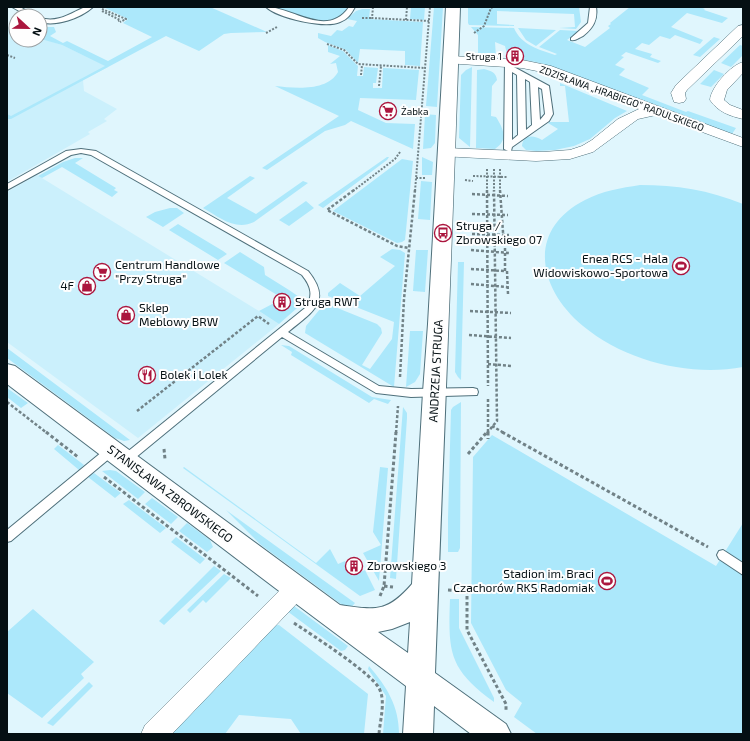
<svg xmlns="http://www.w3.org/2000/svg" width="750" height="741" font-family="'Exo 2',sans-serif">
  <rect width="100%" height="100%" fill="#e0f6fd"/>
  <!-- built -->
  <path fill="#cbf0fc" d="M16 24V40H40V38L62 45 108 67 83 80 84 91 117 109 104 119 107 121 88 132 90 134 10 180 7 181V28Z
    M37 175 259 311 279 324 138 438 7 342V192Z"/>
  <!-- green -->
  <path fill="#ace8fb" d="M103 7H210L267 32 231 33 224 34 199 51 166 36 11 119H7V114L11 116 105 66 62 45 41 39 40 38V27H54L56 32 50 36 63 43 67 41 108 61 152 37 123 23 128 19Z
    M275 7H347C343 25 315 22 301 18 292 16 283 11 275 7Z
    M411 7H425L424 20 410 19Z
    M434 7H443L437 107 426 106Z
    M468 7H579L581 22 576 29 559 28 575 27 574 14 497 11V24L514 25V26L469 25 468 23Z
    M630 7H700L705 9 704 10 728 18 722 23 687 13 671 27 703 40 700 44 675 35 670 39 660 36 649 45 642 43 635 49 652 54 650 57 661 61 658 63 626 52 621 56 624 57 615 65 625 69 619 75 649 88 642 95 686 112 688 111 736 128 732 134 551 67 536 62 508 58 505 46 495 42 496 57 478 58V35L471 27 514 28C521 45 540 50 555 55L557 54 539 47 560 30 579 31 567 40 585 47 610 28 608 26 611 24 610 23Z
    M362 9H370L369 19 423 22 420 66 405 65V51L360 49 358 63 346 50 325 42 318 38V33L331 36 337 30 342 31 349 26 353 27 357 21 347 19 356 11Z
    M518 28 556 30 536 46 526 40Z
    M714 37 720 39 700 57 693 55Z
    M328 45 343 51 358 66 357 76H363L364 67 378 68 376 83H373V88H382L383 68 419 70 416 100 360 98 358 110 386 123 415 124 413 149 351 121 345 125 325 131 267 170 262 168 339 116 275 86C294 88 327 92 338 72L336 63 330 64 340 56 328 52Z
    M740 45 743 46V55L731 67 721 63Z
    M472 67 470 147 459 138 461 75 466 70Z
    M484 69C491 71 496 72 497 80L492 86 491 116 496 117C503 128 509 140 495 149L476 148 477 70Z
    M714 70 724 74 711 87 700 84Z
    M560 83 627 111 615 118 590 139 574 146 555 150 536 151 526 150 522 146C523 134 534 135 542 140L558 129 548 123 549 122H569L565 86H560Z
    M425 114 436 115 435 143 431 148 423 149Z
    M387 157H389L387 160 323 208 318 205Z
    M422 157 433 162 432 175H422Z
    M75 158H83L75 163 116 188 114 190 118 192 112 197 62 167 42 178 38 176 63 162Z
    M402 159 413 161 405 240 402 242 397 243 333 211Z
    M250 176 255 178 227 198 256 214 303 181 308 183 254 222C235 231 219 217 203 208Z
    M421 181 432 182 430 220 418 219Z
    M640 185C676 185 709 190 743 204V367C690 377 625 361 583 326 538 289 526 230 585 200 602 191 621 188 640 185Z
    M306 201 314 208 289 226 279 220Z
    M170 208H177L184 213 163 227 146 217 155 212Z
    M178 224 223 251 227 254 218 260 169 230Z
    M392 249 400 250 405 253 394 387 305 333 306 326 325 303 377 324 381 328 382 333 362 365 370 369 392 339 394 322 328 296V293L340 283 360 296 395 266 380 257Z
    M416 250H428L425 292 413 291Z
    M240 252 264 267 265 275 289 290 305 301 279 324 259 311 276 302 282 306 287 301 224 263Z
    M458 262H464L461 380 458 377 455 372Z
    M410 331H423L420 374 415 382 406 387Z
    M281 345 289 346 372 397 391 400 388 404 374 399 369 403 291 355 292 352Z
    M7 348 130 440 124 441 115 438 7 358Z
    M7 388 28 403 21 408 7 397Z
    M461 402 460 548 458 552H448V518L451 410 453 407Z
    M403 407 407 413V418L396 579 390 578Z
    M492 435 716 566 743 523V734H537L514 717 522 703 506 690 471 623 473 457Z
    M58 445 84 465 79 470 54 449Z
    M184 467 316 563 330 549 338 564 345 561 352 576 365 570 375 590 360 596 183 468Z
    M380 467 388 468 379 581 363 553 381 545 373 532Z
    M110 470 116 471 145 492 138 499 102 471Z
    M94 473 121 493 115 498 88 477Z
    M152 498 178 517 171 524 145 504Z
    M129 500 166 528 160 533 123 504Z
    M226 510 355 603 349 610 261 545Z
    M187 523 210 540 213 547 207 552 179 531Z
    M176 537 205 559 200 564 171 542Z
    M214 566 221 571 164 625 159 621Z
    M224 574 231 578 206 603 203 600 190 613 187 610Z
    M450 599H459V628L494 698V702C449 669 448 653 450 599Z
    M294 606 348 646 345 650 341 651 287 611Z
    M33 609 94 662 81 674 84 678 42 718 7 693V632Z
    M279 625 368 694 364 734H301L291 719 239 715 225 734H168L268 626Z
    M369 666C387 687 399 706 399 734H383L386 696 368 669Z
    M89 682 93 686 53 726 47 723Z"/>
  <g fill="none" stroke-linecap="round" stroke-linejoin="round">
    <!-- service casing -->
    <g stroke="#4f707b" stroke-width="2">
      <path id="service" d="M12 7H20L36 16H28Z
        M85 7H93C81 18 56 27 40 22V18C58 23 69 14 85 7Z
        M266 7C293 7 327 39 349 7H355C351 14 348 19 340 22 325 29 278 18 266 7Z
        M590 7H596C598 20 593 28 583 36 578 38 576 41 571 40V38L588 23Z
        M505 61H511L512 66 549 86 553 114 549 121 512 147 511 151H508L504 149ZM512 72 517 75 518 135 512 140ZM525 79 530 82 532 125 526 130ZM538 87 542 89 545 114 540 120Z
        M81 149 96 151 308 271C333 302 312 312 288 332L379 386 411 389 473 388 477 389 478 392 477 395 411 397 376 393 282 337 129 463 125 464 121 463 120 460 121 457 305 308C314 296 311 286 302 275L91 155 81 153 71 155 7 190V184L66 151Z
        M112 446 116 447 117 450 116 453 11 541 7 542V530L108 447Z
        M723 550 743 563V575L719 559 717 555 719 551Z"/>
    </g>
    <!-- minor casing -->
    <g stroke="#4f707b" stroke-width="1">
      <path id="minor" d="M743 25V36L687 90 685 93 686 99 684 102 679 103 674 102 671 93 676 85 738 26Z
        M450 56 522 60 551 66 743 138V147L656 115 638 119 593 152 570 159 536 161 441 156 438 153 441 150 446 148 543 152 570 150 582 146 592 140 618 119 639 109 542 72 522 68 445 63 443 60 445 57Z
        M743 62V73L727 90 724 100 730 105 743 110V119C730 116 718 112 710 100 711 87 731 65 743 62Z
        M296 579 304 582 307 589 304 596 172 734H141L145 725 288 582Z"/>
    </g>
    <!-- tertiary casing -->
    <g stroke="#4f707b" stroke-width="2">
      <path id="tertiary" d="M446 7H460C453 229 443 451 435 673L506 724 511 734H471L434 706 433 734H403L406 686 287 597 7 384V364L15 366 340 605C376 610 387 613 412 584L423 392 428 324ZM410 622 408 653 378 632 392 629Z"/>
    </g>
    <!-- path-far2 -->
    <path stroke="#718287" stroke-width="2" stroke-dasharray="2 1.5" stroke-linecap="butt" d="M373 7 372 18 429 21
      M102 9 126 19 120 22
      M102 11 120 20 118 21
      M362 18H372
      M406 20 407 7
      M266 33 277 27
      M474 33 484 26 491 8 493 7
      M327 44 344 50 358 64 425 68
      M7 55 15 58
      M361 75 362 65
      M379 86 381 66
      M487 169V191
      M494 169V191
      M500 169V191
      M473 176 507 177
      M416 178H426
      M465 180 473 181
      M353 191 395 159 400 152
      M415 191 430 7"/>
    <!-- path-far1 -->
    <path stroke="#718287" stroke-width="2.5" stroke-dasharray="3 2" stroke-linecap="butt" d="M354 190 327 210 397 246 409 248
      M487 190 488 386
      M500 190 504 246
      M472 194 508 196
      M472 214 508 215
      M472 234 509 235
      M505 248V271H507L508 294
      M471 250 509 253
      M471 269 505 271
      M471 284 507 287
      M470 311 511 313
      M469 335 511 338
      M488 364 512 366
      M400 377 404 299 415 190
      M488 399V433
      M7 402 47 433
      M137 411 258 316 269 324
      M492 426 504 433
      M396 433 398 406
      M487 433 497 421 494 190"/>
    <!-- path -->
    <path stroke="#718287" stroke-width="3" stroke-dasharray="3.5 2.5" stroke-linecap="butt" d="M46 432 78 457
      M488 432V439
      M502 432 708 547
      M164 449 165 459
      M468 454 487 432
      M104 477 258 596
      M384 586 393 587
      M448 590 467 591V630L506 704V711
      M380 596 384 586 396 432
      M294 623C312 635 370 672 379 688 386 701 380 720 379 734"/>
    <!-- service -->
    <use href="#service" fill="#fff" fill-rule="evenodd"/>
    <!-- minor -->
    <use href="#minor" fill="#fff" fill-rule="evenodd"/>
    <!-- tertiary -->
    <use href="#tertiary" fill="#fff" fill-rule="evenodd"/>
  </g>
  <!-- icons -->
  <defs>
    <g id="building-ring" transform="scale(0.9)"><circle r="9.5" fill="#fefefe" stroke="#ab163e" stroke-width="1.5"/><path d="M-4-6H4V6H1V3H-1V6H-4ZM-2.5-4.3h1.7v1.8h-1.7ZM.8-4.3h1.7v1.8H.8ZM-2.5-1h1.7V.8h-1.7ZM.8-1h1.7V.8H.8Z" fill="#ab163e"/></g>
    <g id="supermarket-ring" transform="scale(0.9)"><circle r="9.5" fill="#fefefe" stroke="#ab163e" stroke-width="1.5"/><path d="M-6-5.5h2.5l.6 2H6L4.5 2H-2.5L-4.4-4H-6ZM-1.5 3.2a1.3 1.3 0 1 0 .1 0ZM3 3.2a1.3 1.3 0 1 0 .1 0Z" fill="#ab163e"/></g>
    <g id="bus-ring" transform="scale(0.9)"><circle r="9.5" fill="#fefefe" stroke="#ab163e" stroke-width="1.5"/><path d="M-5-6H5V4H4V6H2V4H-2V6H-4V4H-5ZM-3.5-4V0h7V-4ZM-3.5 1.2v1.5H-2V1.2ZM2 1.2v1.5H3.5V1.2Z" fill="#ab163e"/></g>
    <g id="stadium-ring" transform="scale(0.9)"><circle r="9.5" fill="#fefefe" stroke="#ab163e" stroke-width="1.5"/><path d="M0-5a6.5 5 0 1 0 0 10a6.5 5 0 1 0 0-10ZM-3.5-1.8h7v3.6h-7Z" fill="#ab163e"/></g>
    <g id="shop-ring" transform="scale(0.9)"><circle r="9.5" fill="#fefefe" stroke="#ab163e" stroke-width="1.5"/><path d="M-5-2.5h2.3a2.7 3.5 0 0 1 5.4 0H5L5.5 6h-11ZM-1.5-2.5h3a1.5 2.3 0 0 0-3 0Z" fill="#ab163e"/></g>
    <g id="restaurant-ring" transform="scale(0.9)"><circle r="9.5" fill="#fefefe" stroke="#ab163e" stroke-width="1.5"/><path d="M-5-6h1v4h1v-4h1v4h1v-4h1v5L-1.5 .5V6h-2V.5L-5-1ZM5-6V6H3V1.5H1.5Q1.5-4 5-6Z" fill="#ab163e"/></g>
  </defs>
  <g fill-rule="evenodd">
    <use href="#building-ring" x="515" y="56"/>
    <use href="#supermarket-ring" x="388" y="111"/>
    <use href="#bus-ring" x="443" y="233"/>
    <use href="#stadium-ring" x="681" y="266"/>
    <use href="#supermarket-ring" x="102" y="272"/>
    <use href="#shop-ring" x="87" y="286"/>
    <use href="#building-ring" x="282" y="302"/>
    <use href="#shop-ring" x="126" y="315"/>
    <use href="#restaurant-ring" x="147" y="375"/>
    <use href="#building-ring" x="354" y="566"/>
    <use href="#stadium-ring" x="607" y="581"/>
  </g>
  <g text-anchor="middle" stroke-width="4" stroke-linejoin="round" paint-order="stroke">
    <!-- far-poi labels -->
    <g font-size="10" fill="#040f13" stroke="#fefefe" text-anchor="end">
      <text x="502" y="60">Struga 1</text>
      <text x="401" y="115" text-anchor="start">Żabka</text>
    </g>
    <!-- far-street labels -->
    <g font-size="10" fill="#040f13" stroke="#fefefe">
      <text transform="translate(622 98) rotate(20)" y="4">ZDZISŁAWA „HRABIEGO” RADULSKIEGO</text>
    </g>
    <!-- poi labels -->
    <g font-size="12" fill="#040f13" stroke="#fefefe" text-anchor="start">
      <text x="456" y="230">Struga /<tspan x="456" dy="14">Zbrowskiego 07</tspan></text>
      <text x="668" y="263" text-anchor="end">Enea RCS - Hala<tspan x="668" dy="14">Widowiskowo-Sportowa</tspan></text>
      <text x="115" y="269">Centrum Handlowe<tspan x="115" dy="14">"Przy Struga"</tspan></text>
      <text x="74" y="290" text-anchor="end">4F</text>
      <text x="295" y="306">Struga RWT</text>
      <text x="139" y="312">Sklep<tspan x="139" dy="14">Meblowy BRW</tspan></text>
      <text x="160" y="379">Bolek i Lolek</text>
      <text x="367" y="570">Zbrowskiego 3</text>
      <text x="594" y="578" text-anchor="end">Stadion im. Braci<tspan x="594" dy="14">Czachorów RKS Radomiak</tspan></text>
    </g>
    <!-- street labels -->
    <g font-size="12" fill="#040f13" stroke="#fefefe">
      <text transform="translate(436 371) rotate(-87)" y="4">ANDRZEJA STRUGA</text>
      <text transform="translate(170 494) rotate(37)" y="4">STANISŁAWA ZBROWSKIEGO</text>
    </g>
  </g>
  <!-- border -->
  <rect width="750" height="741" fill="none" stroke="#040f13" stroke-width="16"/>
  <!-- north arrow -->
  <g transform="translate(28 28) rotate(112)"><circle r="19" fill="#fefefe" stroke="#9a9ea0"/>
  <path d="M0-3L7 15L0 10L-7 15Z" fill="#ab163e"/>
  <text y="-6" font-size="11" font-weight="bold" text-anchor="middle" fill="#040f13">N</text>
  </g>
</svg>
